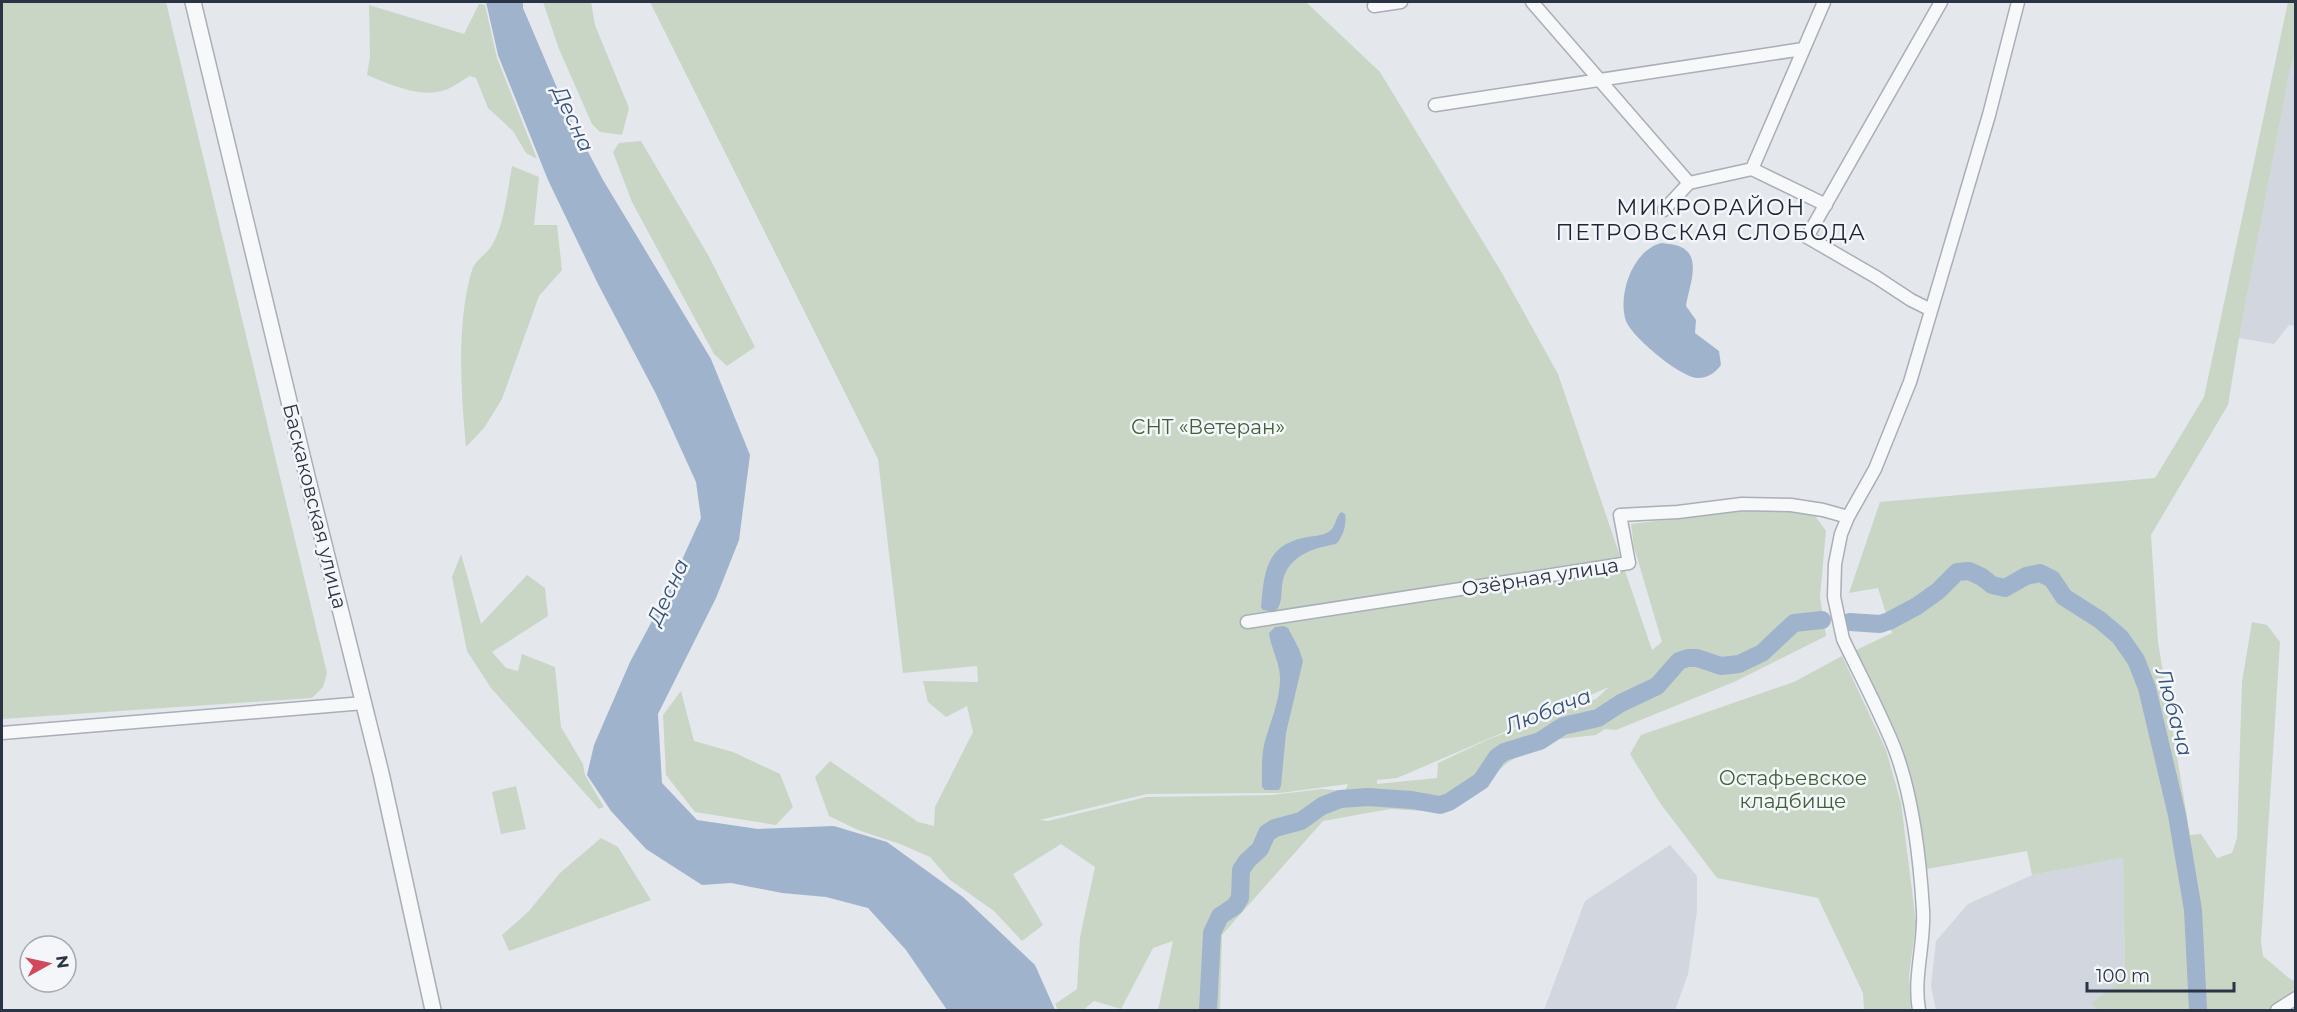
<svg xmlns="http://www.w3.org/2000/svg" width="2297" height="1012" font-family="Montserrat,sans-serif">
  <rect width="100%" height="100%" fill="#e4e7ec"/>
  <!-- built -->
  <path fill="#d2d6de" d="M2295 53V326L2289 325 2274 344 2239 338 2290 70Z
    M1670 845 1697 876V911L1688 974 1675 1010H1544L1585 901Z
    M2123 858 2125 979 2092 1003 2098 1010H1936L1931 986 1936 941 1968 904 2032 875Z"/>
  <!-- green -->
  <path fill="#c9d6c5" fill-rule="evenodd" d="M2 2H166L327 673 323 687 312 698 2 719Z
    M543 2H591L595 25 629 108 622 135 600 132 592 124 559 49Z
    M650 2H1306L1380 72 1502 273 1558 374 1652 650 1662 642 1634 547 1631 524 1744 511 1812 512 1826 531 1820 597 1826 636 1734 682 1616 730 1605 729 1596 735 1559 739 1532 748 1507 763 1463 803 1440 812 1390 809 1323 821 1222 935 1220 1010H1158L1173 941 1153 948 1121 1009 1094 1001 1083 1010H1058L1055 1004 1077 989 1080 937 1095 867 1061 844 1013 874 1043 925 1022 941 994 911 950 880 930 857 900 844 858 830 829 816 815 777 830 761 918 822 934 826 935 807 973 732 967 706 946 717 928 702 923 681 978 682 977 666 903 673 878 459ZM1609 687 1596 699 1487 740 1438 763 1437 778 1377 784V780L1397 778ZM1348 784 1345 791 1322 789 1272 795 1146 797 1048 821 1040 820 1147 794 1280 793Z
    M2288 2H2295V53L2290 70 2239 338 2228 405 2151 535 2158 642 2190 835 2201 834 2217 858 2232 853 2237 838 2242 682 2252 622 2267 625 2280 642 2261 942 2263 956 2290 979 2295 981V1010H2098L2091 1003 2125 979 2123 858 2032 875 2027 851 1927 869 1909 770 1901 744 1856 650 1892 633 1878 588 1849 593 1880 502 2155 478 2204 397Z
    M479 4 485 5 497 58 537 159 526 153 513 131 488 108 476 78 470 76C462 80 454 87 445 90 421 99 389 84 367 75L370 57 369 5 464 34Z
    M641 141 708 255 755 347 727 366 714 354 632 202 613 152 619 143Z
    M512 166 539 177 534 225H557L562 270 539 296 502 399 484 428 466 447C461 391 456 324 472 270 475 260 487 254 492 245 504 226 508 189 512 166Z
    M461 554 481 624 527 575 545 588 548 616 492 652 506 668 518 671 522 654 555 667 561 727 583 764 585 775 604 807 599 809 491 688 467 651 452 577Z
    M1842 656 1886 750 1901 803 1916 923 1909 975 1911 1010H1864L1863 993 1818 898 1717 878 1660 803 1630 754 1641 735 1794 682Z
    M681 691 694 741 733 752 780 774 793 807 776 825 695 812 666 775 663 715Z
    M516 786 526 829 501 834 492 792Z
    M601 838 618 847 651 900 509 951 502 935 529 911 560 873Z"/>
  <!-- water -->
  <path fill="#9fb4cc" d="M486 2H523V8L569 116 603 180 711 359 750 455 739 540 716 598 658 714 662 783 697 820 758 829 834 826 887 842 963 897 1035 965 1055 1010H947L906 950 868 908 826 897 782 893 731 883 702 885 646 849 611 811 587 775 594 745 630 662 666 595 701 518 696 482 656 394 598 284 548 180 498 55Z
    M1662 243C1668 244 1675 244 1681 247 1703 257 1688 289 1686 306L1696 320 1695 333 1719 351 1721 365C1716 372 1708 378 1698 378 1681 378 1632 337 1626 321 1617 295 1633 249 1662 243Z
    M1341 512 1345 514C1347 524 1343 537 1336 544 1314 548 1289 555 1283 580 1280 592 1284 602 1275 612L1263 610 1261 607C1264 575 1265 546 1303 538 1311 536 1323 536 1330 531 1336 526 1335 518 1341 512Z
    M1284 626 1288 628 1299 649 1303 661 1286 733 1281 786 1279 790H1265L1262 787C1262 772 1261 755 1265 741 1271 720 1280 700 1280 678 1280 662 1271 649 1269 633L1275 627Z"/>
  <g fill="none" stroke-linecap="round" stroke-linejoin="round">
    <!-- river -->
    <path stroke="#9fb4cc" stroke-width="18" d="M1850 622 1880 624 1889 621 1917 606 1938 591 1957 572 1969 571 1982 577 1992 585 2005 588 2026 576 2040 573 2052 579 2064 597 2100 620 2120 637 2136 660 2147 688 2177 815 2193 910 2198 1010
      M1208 1010 1212 933 1220 916 1235 906 1240 898 1241 870 1247 861 1260 849 1267 833 1275 828 1301 821 1322 806 1340 799 1368 797 1412 800 1440 805 1449 802 1481 781 1497 757 1504 752 1540 741 1563 726 1598 718 1621 703 1657 686 1679 661 1688 658H1697L1721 666 1739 664 1762 653 1794 623 1822 620"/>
    <!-- minor casing -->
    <g stroke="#a9aeb7" stroke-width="15">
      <path id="minor" d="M1532 2 1689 183 1752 169 1824 2
        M1374 6 1401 2
        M1435 105 1803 49
        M1752 169 1826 205
        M1664 210 1689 183
        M1931 310 1911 300 1876 277 1807 237 1941 2
        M1247 622 1629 563 1620 515 1678 512 1742 504 1791 505 1823 510 1848 517
        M2 733 364 703
        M1919 1010C1913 976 1925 944 1923 910 1920 860 1912 793 1894 747 1879 710 1860 675 1843 639L1834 597 1835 564 1841 534 1848 517 1875 469 1910 382 1989 115 2018 2
        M2277 1010 2296 998"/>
    </g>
    <!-- tertiary casing -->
    <g stroke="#a9aeb7" stroke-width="18">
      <path id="tertiary" d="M193 2 307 476 381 773 433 1010"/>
    </g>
    <!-- minor -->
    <use href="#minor" stroke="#f7f8fa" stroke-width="12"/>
    <!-- tertiary -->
    <use href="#tertiary" stroke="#f7f8fa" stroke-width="15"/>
  </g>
  <g text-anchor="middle" stroke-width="5" stroke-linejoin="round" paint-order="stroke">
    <!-- park labels -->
    <g font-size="20" fill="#3f6138" stroke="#f4f6f9">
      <text x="1208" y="434">СНТ «Ветеран»</text>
      <text x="1793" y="785">Остафьевское<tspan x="1793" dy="23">кладбище</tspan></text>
    </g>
    <!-- street labels -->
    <g font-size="20" fill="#2b3445" stroke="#f4f6f9">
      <text transform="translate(315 506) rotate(76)" y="7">Баскаковская улица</text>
      <text transform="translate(1540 577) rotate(-9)" y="7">Озёрная улица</text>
    </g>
    <!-- water labels -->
    <g font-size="21" font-style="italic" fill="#34527a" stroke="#f4f6f9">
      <text transform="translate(573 119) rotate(65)" y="7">Десна</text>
      <text transform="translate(668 592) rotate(-65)" y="7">Десна</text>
      <text transform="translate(1548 711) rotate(-21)" y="7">Любача</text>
      <text transform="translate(2174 712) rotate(75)" y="7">Любача</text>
    </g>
    <!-- quarter labels -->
    <g font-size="22" letter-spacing="1.5" fill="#1d2536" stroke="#f4f6f9">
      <text x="1711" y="215">МИКРОРАЙОН<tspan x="1711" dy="25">ПЕТРОВСКАЯ СЛОБОДА</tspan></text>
    </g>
  </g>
  <!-- border -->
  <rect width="2297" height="1012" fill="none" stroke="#2b3445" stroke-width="6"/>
  <!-- north arrow -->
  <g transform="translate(48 964) rotate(82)"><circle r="28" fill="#f4f6f9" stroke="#a4a8b1" stroke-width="1.5"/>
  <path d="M0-4.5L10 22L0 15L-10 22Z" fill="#d1495b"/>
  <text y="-9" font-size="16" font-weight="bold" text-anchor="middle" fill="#2b3445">N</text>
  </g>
  <!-- scale -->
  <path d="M2087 982v9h147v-9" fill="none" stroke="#2b3445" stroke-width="3"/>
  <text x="2096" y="982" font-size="18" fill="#2b3445" stroke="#f4f6f9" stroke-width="4.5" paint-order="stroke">100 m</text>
</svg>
